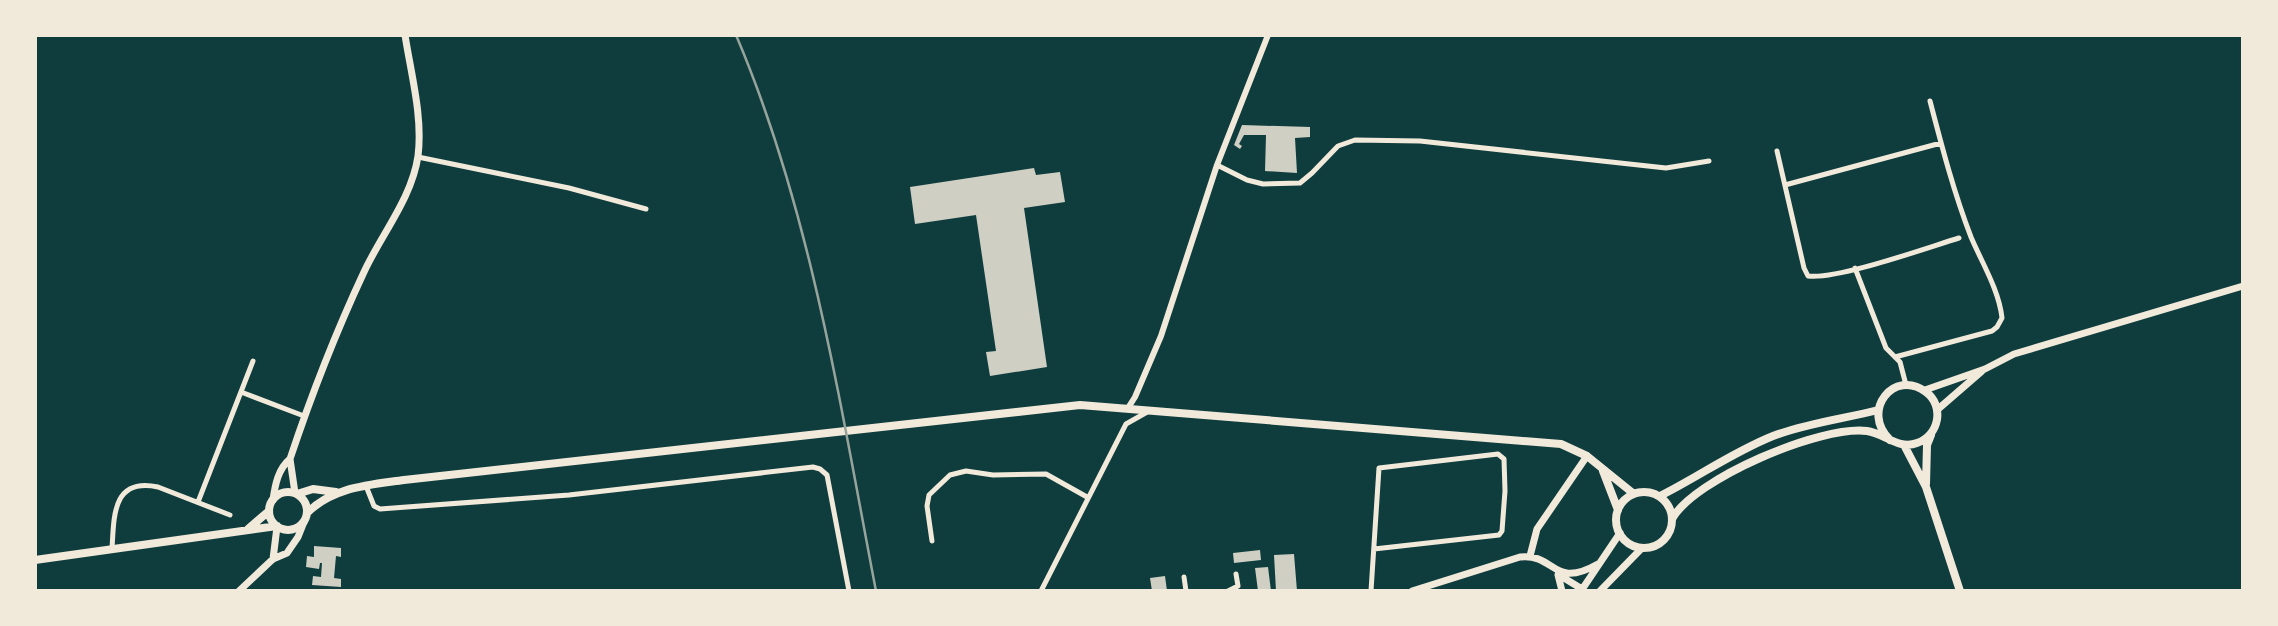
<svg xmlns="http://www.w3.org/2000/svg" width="2278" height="626" font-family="'Source Sans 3',sans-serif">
  <rect width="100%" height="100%" fill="#0f3d3e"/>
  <!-- building -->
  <path fill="#cfcfc3" d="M1242 125 1310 127V137L1295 138 1297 173 1265 171 1266 135H1244L1239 144 1242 146 1240 149 1234 145Z
    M1034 168 1036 175 1060 172 1065 202 1024 208 1047 367 990 376 986 352 996 351 976 215 915 224 910 187Z
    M314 546 341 548V557L336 556 334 578 341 579V587L312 585 313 576 321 577 322 563H320L319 569 306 567 307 556 314 557Z
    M1260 550 1261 560 1234 563 1233 553Z
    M1294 554 1297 591H1276L1274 555Z
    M1268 567 1271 591H1258L1255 568Z
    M1165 576 1167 591H1152L1150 578Z"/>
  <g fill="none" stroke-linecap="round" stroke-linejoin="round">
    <!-- minor -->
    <path stroke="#f1e9da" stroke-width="5" d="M1777 151 1804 268 1808 276C1837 280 1926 248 1959 238
      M418 157 569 188 646 209
      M1217 165 1247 180 1263 184 1300 183 1312 173 1338 146 1355 140 1420 141 1666 168 1709 161
      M1785 185 1941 143
      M1855 268 1886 348 1900 362 1906 385
      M1895 357 1992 331 1997 327 2002 318C1999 290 1982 263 1971 237 1954 193 1942 147 1930 101
      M241 392 304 416
      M366 486 374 506 380 509 569 495 813 467 820 469 827 475 849 591
      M198 502 253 361
      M932 541 927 506 929 495 950 475 966 471 993 475 1046 474 1087 497
      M112 549C114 517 112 477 158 487L230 515
      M1184 577 1186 591
      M1041 591 1126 424 1149 411
      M1228 591 1238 586 1236 574
      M1371 591 1379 468 1498 454 1504 459 1505 491 1502 531 1499 535 1374 549"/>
    <!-- tertiary -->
    <path stroke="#f1e9da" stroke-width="6" d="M1128 408 1135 397 1161 336 1217 165 1268 35"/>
    <!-- secondary -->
    <path stroke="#f1e9da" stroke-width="7" d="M1925 390 1985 369 2014 354 2243 286
      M1937 410 1982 371
      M290 459 295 493
      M273 500C275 485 278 469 290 459 311 396 336 332 364 272 381 235 412 198 418 156 423 117 411 74 405 35
      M1530 556 1537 529 1587 456
      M273 559 277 527
      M1558 575 1562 591
      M1559 575 1582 589
      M239 591 273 559 287 553 298 537 304 522
      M1412 591 1520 557C1556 553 1552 590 1598 564
      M1581 591 1620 533
      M1600 591 1642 548"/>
    <!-- primary -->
    <path stroke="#f1e9da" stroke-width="8" d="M1904 445 1926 487 1960 591
      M1603 471 1618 510
      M1926 484 1927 445 1931 435
      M269 511a19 19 0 1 1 38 0a19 19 0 1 1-38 0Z
      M1616 520a28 28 0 1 1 56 0a28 28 0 1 1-56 0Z
      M297 494 313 489 336 492
      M1660 496C1698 477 1733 452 1773 436 1807 423 1843 419 1878 410
      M307 513C333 487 369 485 404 480L1080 405 1561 444 1587 456 1634 494
      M1672 519C1694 479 1821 425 1867 431 1884 433 1898 450 1917 443 1939 436 1945 406 1926 392 1894 368 1860 411 1890 440
      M248 529 269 511
      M35 560 277 526"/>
    <!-- rail -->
    <path stroke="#97a49c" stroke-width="2.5" d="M736 35C811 211 840 404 876 591"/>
  </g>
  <!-- border -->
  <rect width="2278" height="626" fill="none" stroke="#f1e9da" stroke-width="74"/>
</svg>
